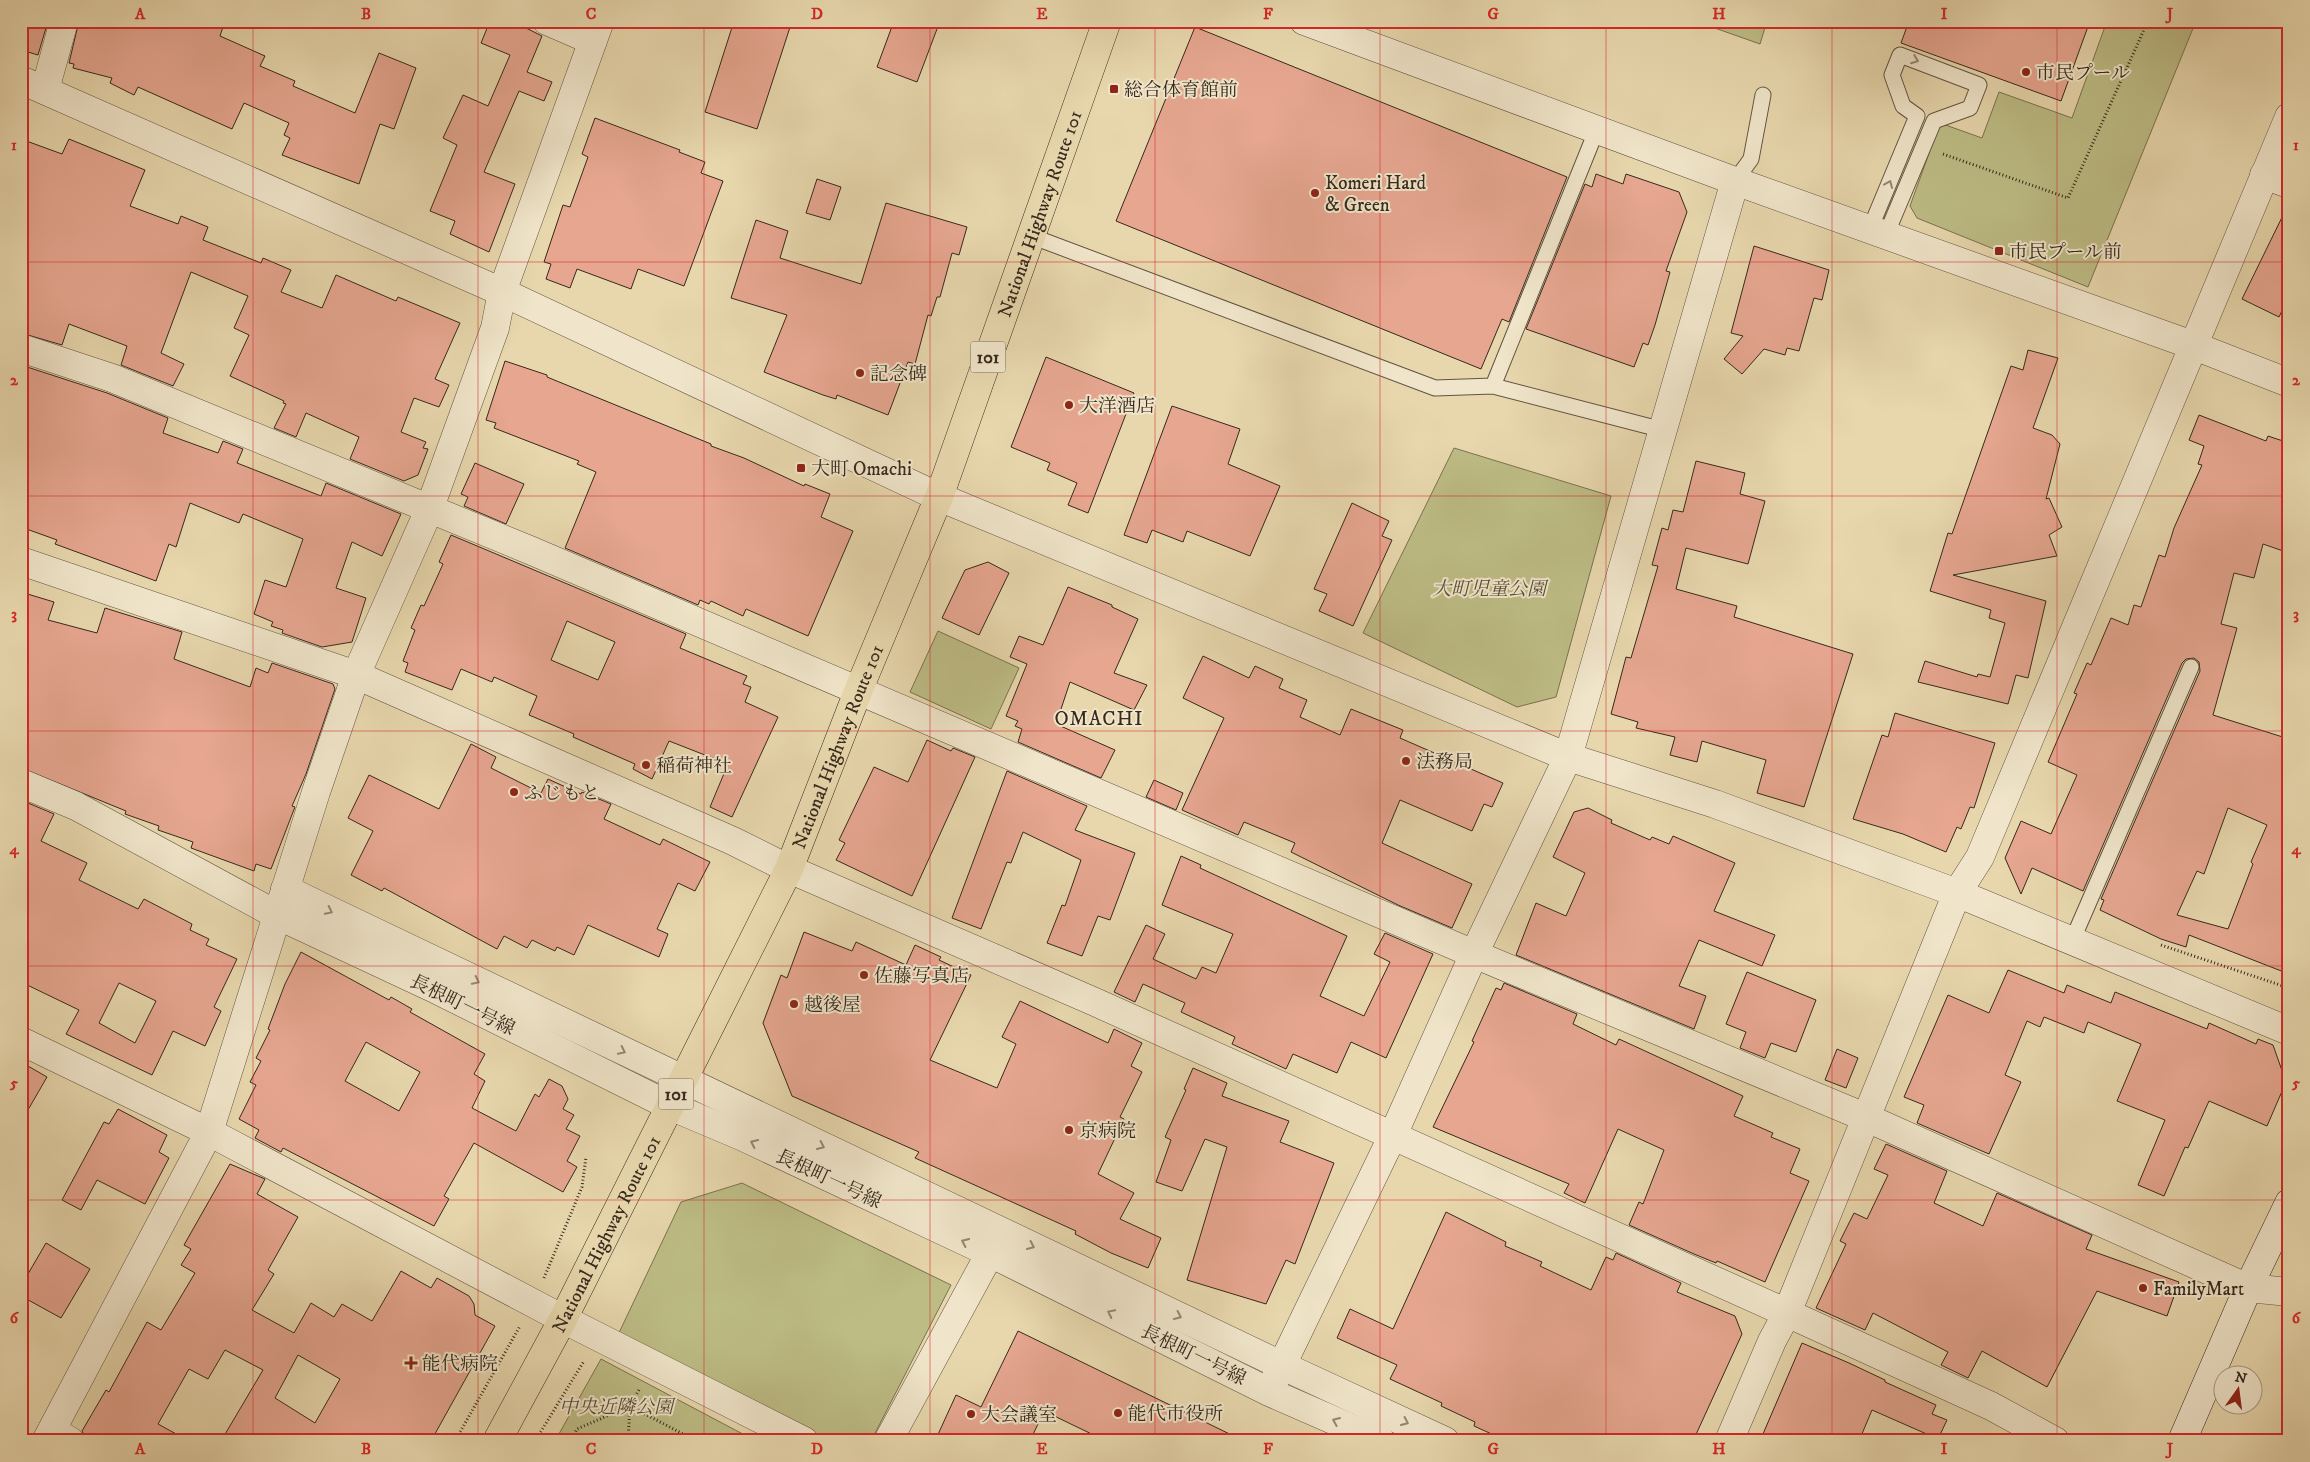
<svg xmlns="http://www.w3.org/2000/svg" width="2310" height="1462" font-family="'IM FELL DW Pica','Noto Serif JP',serif">
  <rect width="100%" height="100%" fill="#e8d7ad"/>
  <filter id="stains"><feTurbulence type="fractalNoise" baseFrequency=".004" numOctaves="4"/><feColorMatrix values="0 0 0 0 .2 0 0 0 0 .09 0 0 0 0 .02 0 0 0 .5 -.17"/></filter>
  <radialGradient id="worn" r=".72"><stop offset=".6" stop-color="#630" stop-opacity="0"/><stop offset="1" stop-color="#630" stop-opacity=".3"/></radialGradient>
  <!-- green -->
  <path fill="#bdbc85" stroke="#7a7251" d="M1695 21H1767L1760 44Z
    M2107 21H2196L2088 287 1917 218 1910 206 1940 123 1982 138 1999 92 2072 118Z
    M1454 448 1611 496 1556 697 1517 707 1363 633Z
    M938 631 1019 668 991 729 910 692Z
    M742 1183 951 1285 871 1441H823L617 1337 681 1202Z
    M601 1359 756 1441H555Z"/>
  <!-- building -->
  <path fill="#e6a690" stroke="#36291d" fill-rule="evenodd" d="M21 21H48L38 55 21 50Z
    M79 21H225L220 36 265 56 260 66 295 81 293 86 355 113 379 53 416 68 394 129 380 124 359 184 282 155 290 138 284 135 289 123 244 103 232 129 138 87 134 95 110 83 112 78 73 68 74 64 69 63Z
    M490 21H512L542 36 527 72 552 82 544 101 519 91 484 172 515 184 489 252 450 234 455 221 430 211 457 145 443 138 463 95 488 106 510 55 481 43Z
    M734 21H792L757 129 705 112Z
    M894 21H940L917 82 877 67Z
    M1909 21H2090L2061 101 1901 43Z
    M1195 27 1567 177 1509 322 1502 319 1481 369 1116 221Z
    M595 118 680 150 679 152 705 162 701 173 723 181 684 286 638 269 631 289 577 269 570 288 546 279 551 264 544 262 563 205 570 207 588 157 582 154Z
    M21 139 62 154 69 139 145 170 130 206 178 224 181 216 208 227 203 240 261 263 263 258 291 270 281 292 322 308 336 275 396 301 398 297 460 323 435 379 449 385 439 407 414 398 401 432 426 442 423 448 428 449 418 475 404 481 350 459 359 437 306 413 296 437 274 428 286 404 283 403 284 401 230 376 249 335 234 328 248 296 191 272 161 353 184 364 173 386 121 365 127 346 69 324 62 345 21 333V311L27 294 21 292Z
    M1596 174 1623 184 1626 174 1679 192 1687 212 1666 271 1670 272 1655 325 1648 345 1643 343 1634 367 1526 329 1585 184 1592 187Z
    M817 179 841 187 830 220 806 213Z
    M886 203 967 227 959 255 952 253 940 297H937L931 316 928 315 915 364 908 362 888 415 837 395 836 399 823 395 764 372 787 315 731 298 756 220 788 231 780 258 861 284Z
    M2289 203V296L2279 317 2242 299Z
    M1754 246 1829 270 1822 300 1814 298 1799 351 1787 348 1785 355 1764 349 1742 374 1724 359 1743 336 1731 333Z
    M2028 350 2058 358 2033 428 2052 435 2060 444 2046 499 2049 498 2062 527 2049 535 2057 556 1953 575 2046 601 2028 678 2016 675 2008 704 1918 682 1925 661 1977 677 1978 674 1990 677 2005 623 1989 618 1991 610 1930 591 1948 533 1952 534 2011 366 2023 370Z
    M1046 357 1134 393 1088 513 1068 505 1077 483 1047 470 1050 463 1011 447Z
    M505 361 547 375V377L711 444V446L744 458 804 486 805 484 830 494 821 517 853 531 808 636 746 609 743 616 711 601 709 604 700 600 698 605 565 548 596 472 577 464 579 461 494 428 496 423 486 420Z
    M21 365 107 393 168 418 163 433 218 453 223 441 243 449 237 463 321 496 326 483 401 514 382 556 352 542 336 588 366 598 352 642 322 647 282 633 283 630 271 626 273 622 254 614 265 580 286 587 303 539 243 514 239 523 190 503 176 547 169 544 156 581 55 544 57 540 21 527Z
    M1172 406 1240 429 1228 464 1280 486 1250 556 1187 531 1183 542 1152 530 1147 543 1124 535Z
    M2199 415 2266 441 2268 436 2289 443V553L2263 544 2254 578 2234 573 2221 624 2237 628 2213 715 2289 739V974L2189 935 2186 947 2161 939 2100 910 2104 900 2101 899 2200 671 2199 662 2194 658 2186 659 2182 663 2083 891 2032 868 2021 894 2005 858 2021 821 2051 834 2077 775 2048 762 2077 694 2074 693 2087 663 2091 665 2111 618 2128 625 2134 605 2141 607 2159 555 2165 557 2174 528 2202 465 2198 464 2204 446 2189 440ZM2228 808 2267 825 2251 862 2253 864 2228 929 2177 915 2197 871 2204 874Z
    M1696 461 1745 473 1740 494 1765 501 1748 564 1686 548 1676 589 1737 606 1734 617 1853 654 1804 807 1757 793 1766 760 1702 741 1697 762 1670 755 1675 737 1636 728 1638 722 1611 714 1626 657 1631 658 1658 566 1652 565 1662 528 1668 530 1673 510 1683 512Z
    M475 463 524 484 506 524 464 506 468 497 461 494Z
    M1352 503 1389 521 1382 536 1392 540 1353 626 1319 611 1327 594 1314 589Z
    M451 535 686 634 680 648 747 676 743 684 751 687 745 702 778 717 732 817 710 807 728 764 669 741 652 779 633 769 635 764 573 737 574 734 529 715 537 696 494 677 492 682 461 669 452 690 405 672 408 663 403 661 415 630 411 628 421 605 424 606 443 564 439 562ZM567 621 615 642 598 680 551 660Z
    M988 562 1009 573 979 635 942 618 965 570Z
    M1068 587 1112 605V607L1138 619 1114 673 1147 685 1134 710 1070 682 1056 724 1115 750 1101 778 1018 742 1022 729 1015 726 1018 721 1006 716 1027 664 1010 657 1019 636 1043 645Z
    M21 592 54 602 48 620 97 633 105 608 182 632 174 659 250 687 256 668 268 673 272 663 333 684 335 689 306 774 292 806 295 807 293 812 271 869 256 864 254 871 191 848 193 842 158 830 159 826 125 814 126 811 21 768Z
    M1203 656 1249 678 1255 666 1283 679 1279 688 1307 700 1300 717 1340 735 1351 709 1403 730 1400 738 1503 783 1492 807 1484 804 1472 831 1400 800 1382 843 1472 884 1452 928 1398 905 1291 852 1295 843 1244 822 1238 835 1182 810 1224 718 1183 698Z
    M1895 713 1995 743 1974 808 1970 807 1961 829 1957 827 1946 852 1903 834 1853 819 1882 735 1888 737Z
    M927 740 951 751 953 748 975 757 912 896 836 860 845 843 839 840 874 767 908 782Z
    M471 744 496 757 491 768 541 793 548 779 581 794 582 792 611 804 604 819 660 845 663 839 710 862 695 891 678 883 657 929 668 934 659 957 588 925 574 955 557 947 555 951 532 940 527 948 504 936 497 949 384 888 382 891 351 875 373 831 348 818 369 775 439 809Z
    M1007 771 1087 806 1075 830 1135 853 1110 920 1098 916 1082 956 1047 943 1062 905 1065 906 1081 860 1023 832 1011 863 1007 862 981 929 952 918Z
    M1154 780 1183 793 1176 810 1146 797Z
    M21 800 54 814 41 841 87 863 79 880 138 909 144 899 192 924 190 930 209 939 206 945 237 959 214 1007 221 1011 205 1046 173 1031 152 1075 66 1034 79 1010 21 982ZM119 983 156 1001 135 1043 99 1023Z
    M1588 808 1612 820 1611 823 1650 840 1652 837 1669 844 1673 836 1735 863 1714 911 1775 935 1762 966 1699 940 1679 986 1706 996 1694 1029 1516 955 1536 903 1566 916 1585 873 1553 857 1574 812Z
    M1181 856 1201 865 1200 868 1347 936 1320 996 1364 1016 1390 962 1374 954 1385 933 1433 954 1386 1058 1351 1042 1337 1073 1293 1054 1286 1069 1232 1044 1235 1037 1181 1012 1185 1003 1143 984 1135 1002 1114 992 1146 925 1165 934 1153 959 1196 979 1202 967 1216 973 1233 934 1162 905Z
    M804 932 852 951 856 942 906 965 915 945 941 957 939 960 971 975 930 1060 997 1088 1016 1044 1002 1037 1020 1001 1108 1043 1114 1029 1142 1043 1131 1066 1142 1072 1120 1117 1124 1119 1098 1174 1134 1193 1120 1219 1161 1238 1148 1268 1111 1253 1075 1234 1076 1231 915 1158 919 1152 792 1096 763 1023 781 975 787 978Z
    M301 952 389 1000 391 997 412 1009 410 1012 485 1054 474 1074 485 1081 472 1108 516 1131 535 1094 539 1097 549 1079 562 1086 568 1099 563 1109 574 1115 566 1129 580 1136 567 1161 577 1167 563 1192 474 1143 444 1196 449 1199 434 1226 283 1148 281 1152 255 1138 259 1130 239 1119 256 1085 250 1082 261 1061 256 1058 270 1030 268 1029 285 984ZM366 1042 420 1072 399 1111 345 1081Z
    M2008 970 2064 993 2067 985 2111 1003 2115 992 2207 1029 2209 1023 2256 1044 2258 1039 2273 1045 2286 1082 2267 1126 2209 1101 2188 1148 2185 1147 2164 1196 2138 1185 2165 1120 2117 1101 2141 1044 2088 1022 2084 1033 2044 1017 2040 1027 2027 1021 2005 1075 2021 1082 1989 1154 1917 1123 1924 1105 1904 1097 1948 995 1989 1013Z
    M1747 972 1816 1000 1796 1052 1771 1043 1765 1058 1740 1048 1746 1032 1726 1024Z
    M1504 983 1577 1014 1573 1024 1616 1045 1619 1039 1743 1096 1734 1116 1773 1133 1771 1137 1800 1149 1790 1173 1809 1181 1765 1282 1717 1261 1716 1263 1694 1254 1629 1225 1639 1202 1643 1204 1664 1150 1618 1129 1585 1203 1564 1193 1569 1184 1433 1127 1474 1042 1472 1041 1496 988 1501 990Z
    M1837 1049 1858 1058 1846 1088 1825 1080Z
    M21 1062 47 1077 21 1122Z
    M1193 1068 1227 1083 1222 1096 1289 1121 1280 1142 1334 1163 1295 1264 1286 1260 1266 1304 1187 1280 1227 1147 1205 1139 1182 1191 1156 1182 1171 1140 1165 1137 1186 1090 1184 1089Z
    M118 1109 167 1135 159 1152 169 1158 145 1204 97 1180 81 1210 62 1200 104 1122 109 1124Z
    M1886 1144 1947 1171 1934 1203 1983 1226 1997 1193 2092 1235 2086 1249 2179 1282 2167 1316 2097 1291 2047 1387 1982 1351 1968 1378 1941 1365 1948 1352 1873 1313 1865 1330 1816 1308 1846 1244 1840 1241 1854 1213 1867 1219 1888 1175 1874 1169Z
    M230 1164 265 1179 257 1194 298 1217 268 1270 274 1274 252 1310 294 1333 311 1303 334 1317 342 1304 372 1321 401 1271 431 1288 437 1278 469 1296 474 1304 475 1315 495 1326 431 1441H221L263 1370 225 1350 208 1379 189 1369 158 1424 189 1441H95L84 1435 82 1431 106 1390 109 1392 147 1322 161 1330 195 1273 181 1265 191 1249 184 1245ZM298 1355 340 1379 315 1423 275 1398Z
    M1446 1212 1506 1242 1505 1246 1542 1262 1540 1266 1591 1290 1606 1257 1613 1260 1616 1253 1681 1283 1677 1292 1735 1316 1742 1334 1693 1441H1507L1474 1426 1475 1422 1441 1406 1442 1403 1390 1379 1397 1365 1337 1338 1350 1309 1393 1329Z
    M46 1243 90 1269 61 1318 21 1296V1286Z
    M1018 1331 1244 1441H1106L1044 1411 1030 1441H935L956 1395 981 1407Z
    M1802 1343 1849 1363 1885 1380V1382L1936 1405 1932 1414 1947 1420 1938 1439 1872 1410 1859 1441H1760Z"/>
  <g fill="none" stroke-linecap="round" stroke-linejoin="round">
    <!-- service casing -->
    <g stroke="#625441" stroke-width="17">
      <path id="service" d="M1597 129 1493 386 1663 430
        M1735 181 1751 159 1763 95
        M1870 229 1917 116 1903 106 1892 75 1900 55 1979 85 1970 108 1934 121 1886 235
        M1031 236 1435 388 1493 386
        M2072 941 2191 667"/>
    </g>
    <!-- minor casing -->
    <g stroke="#625441" stroke-width="29">
      <path id="minor" d="M547 21 593 41
        M45 90 64 21
        M2264 175 2289 184
        M502 292 600 21
        M21 348 112 378 532 551 1474 954 1867 1118 2248 1288 2289 1292
        M21 561 356 675 733 841 789 869 1095 1002 1787 1313 1991 1406 2055 1441
        M21 783 76 806 277 915
        M285 889 1281 1365 1445 1441
        M21 1041 209 1132 563 1319 804 1441
        M52 1430 70 1441
        M888 1441 1001 1233"/>
    </g>
    <!-- tertiary casing -->
    <g stroke="#625441" stroke-width="29">
      <path id="tertiary" d="M1304 21 1735 181 2192 345 2289 383
        M21 80 502 292 939 497 1568 757 1715 804 1957 893 2289 1031
        M277 915 431 987 670 1106 741 1136 990 1253 1269 1392 1381 1441
        M1269 1392 1393 1135 1474 954 1568 757 1735 181
        M46 1441 209 1132 316 792 356 675 429 510 495 328 502 292
        M1729 1441 1772 1341 1787 1313 1957 893 1980 857 2289 117"/>
    </g>
    <!-- secondary casing -->
    <g stroke="#36291d" stroke-width="29">
      <path id="secondary" d="M2182 1441 2248 1288 2289 1203"/>
    </g>
    <!-- trunk casing -->
    <g stroke="#36291d" stroke-width="29">
      <g id="trunk">
        <path id="s1" d="M497 1441 563 1319 789 869 859 689 939 497 1107 21"/>
      </g>
    </g>
    <!-- path -->
    <path stroke="#36291d" stroke-width="3" stroke-dasharray="1 2.5" stroke-linecap="butt" d="M1943 154 2068 198 2148 21
      M2161 945 2289 988
      M544 1278 582 1187 586 1157
      M455 1441 520 1326
      M535 1441 584 1361
      M571 1441 577 1429 630 1406 696 1441
      M628 1441 630 1406 640 1388"/>
    <!-- service -->
    <use href="#service" stroke="#f0e5ca" stroke-width="15"/>
    <!-- minor -->
    <use href="#minor" stroke="#f0e5ca" stroke-width="28"/>
    <!-- tertiary -->
    <use href="#tertiary" stroke="#f0e5ca" stroke-width="28"/>
    <!-- secondary -->
    <use href="#secondary" stroke="#f0e5ca" stroke-width="28"/>
    <!-- trunk -->
    <use href="#trunk" stroke="#e8d7ad" stroke-width="28"/>
  </g>
  <!-- one-way arrows -->
  <defs><path id="oneway-chevron" d="M-2-3.5L2.5 0L-2 3.5" fill="none" stroke-width="1.6" stroke-linecap="round" stroke-linejoin="round" transform="scale(1.25)"/></defs>
  <g stroke="#938774">
    <use href="#oneway-chevron" transform="translate(1915 60) rotate(21)"/>
    <use href="#oneway-chevron" transform="translate(1889 184) rotate(-67)"/>
    <use href="#oneway-chevron" transform="translate(329 911) rotate(26)"/>
    <use href="#oneway-chevron" transform="translate(476 981) rotate(26)"/>
    <use href="#oneway-chevron" transform="translate(622 1051) rotate(26)"/>
    <use href="#oneway-chevron" transform="translate(754 1143) rotate(-155)"/>
    <use href="#oneway-chevron" transform="translate(821 1146) rotate(25)"/>
    <use href="#oneway-chevron" transform="translate(965 1242) rotate(-155)"/>
    <use href="#oneway-chevron" transform="translate(1031 1246) rotate(25)"/>
    <use href="#oneway-chevron" transform="translate(1111 1313) rotate(-154)"/>
    <use href="#oneway-chevron" transform="translate(1178 1316) rotate(25)"/>
    <use href="#oneway-chevron" transform="translate(1336 1421) rotate(-157)"/>
    <use href="#oneway-chevron" transform="translate(1405 1422) rotate(25)"/>
  </g>
  <!-- grid -->
  <path fill="none" stroke="#d62828" stroke-width="1" stroke-opacity="0.55" d="M253 21V1441M478 21V1441M704 21V1441M930 21V1441M1155 21V1441M1380 21V1441M1606 21V1441M1832 21V1441M2057 21V1441M21 262H2289M21 496H2289M21 731H2289M21 966H2289M21 1200H2289"/>
  <!-- markers -->
  <g fill="#8f2418" stroke="#f0e5ca" stroke-width="2">
    <circle cx="2026" cy="72" r="5"/>
    <rect x="1109" y="84" width="10" height="10" rx="2.5"/>
    <circle cx="1315" cy="193" r="5"/>
    <rect x="1994" y="246" width="10" height="10" rx="2.5"/>
    <circle cx="860" cy="373" r="5"/>
    <circle cx="1069" cy="405" r="5"/>
    <rect x="796" y="463" width="10" height="10" rx="2.5"/>
    <circle cx="1406" cy="761" r="5"/>
    <circle cx="646" cy="765" r="5"/>
    <circle cx="514" cy="792" r="5"/>
    <circle cx="864" cy="975" r="5"/>
    <circle cx="794" cy="1004" r="5"/>
    <circle cx="1069" cy="1130" r="5"/>
    <circle cx="2143" cy="1288" r="5"/>
    <path d="M408.5 1355.5h5v5h5v5h-5v5h-5v-5h-5v-5h5z"/>
    <circle cx="1118" cy="1413" r="5"/>
    <circle cx="971" cy="1414" r="5"/>
  </g>
  <g text-anchor="middle" stroke-width="4" stroke-linejoin="round" paint-order="stroke">
    <!-- shield labels -->
    <g fill="#f0e5ca" stroke="#6e6151" stroke-width="1">
      <rect x="970.5" y="341.5" width="35" height="31" rx="4"/>
      <rect x="658.5" y="1078.5" width="35" height="31" rx="4"/>
    </g>
    <g font-size="18" font-weight="bold" fill="#36291d">
      <text x="988" y="363">101</text>
      <text x="676" y="1100">101</text>
    </g>
    <!-- poi labels -->
    <g font-size="19" fill="#36291d" stroke="#f0e5ca" text-anchor="start">
      <text x="2036" y="79">市民プール</text>
      <text x="1124" y="96">総合体育館前</text>
      <text x="1325" y="189">Komeri Hard<tspan x="1325" dy="22">&amp; Green</tspan></text>
      <text x="2009" y="258">市民プール前</text>
      <text x="870" y="380">記念碑</text>
      <text x="1079" y="412">大洋酒店</text>
      <text x="811" y="475">大町 Omachi</text>
      <text x="1416" y="768">法務局</text>
      <text x="656" y="772">稲荷神社</text>
      <text x="524" y="799">ふじもと</text>
      <text x="874" y="982">佐藤写真店</text>
      <text x="804" y="1011">越後屋</text>
      <text x="1079" y="1137">京病院</text>
      <text x="2153" y="1295">FamilyMart</text>
      <text x="422" y="1370">能代病院</text>
      <text x="1128" y="1420">能代市役所</text>
      <text x="981" y="1421">大会議室</text>
    </g>
    <!-- street labels -->
    <g font-size="19" fill="#36291d" stroke="#f0e5ca">
      <text dy="7" stroke="none"><textPath href="#s1" startOffset="1344">National Highway Route 101</textPath></text>
      <text dy="7" stroke="none"><textPath href="#s1" startOffset="774">National Highway Route 101</textPath></text>
      <text transform="translate(463 1004) rotate(26)" y="7">長根町一号線</text>
      <text transform="translate(829 1178) rotate(25)" y="7">長根町一号線</text>
      <text dy="7" stroke="none"><textPath href="#s1" startOffset="234">National Highway Route 101</textPath></text>
      <text transform="translate(1194 1354) rotate(26)" y="7">長根町一号線</text>
    </g>
    <!-- park labels -->
    <g font-size="19" font-style="italic" fill="#584e37" stroke="#f0e5ca">
      <text x="1489" y="595">大町児童公園</text>
      <text x="616" y="1413">中央近隣公園</text>
    </g>
    <!-- neighbourhood labels -->
    <g font-size="20" letter-spacing="1" fill="#36291d" stroke="#f0e5ca">
      <text x="1099" y="725">OMACHI</text>
    </g>
  </g>
  <!-- margin -->
  <rect width="2310" height="1462" fill="none" stroke="#e8d7ad" stroke-width="55"/>
  <!-- north arrow -->
  <g transform="translate(2238 1390) rotate(14)"><circle r="24" fill="#f0e5ca" stroke="#a69a85"/>
  <path d="M0-4L9 19L0 12L-9 19Z" fill="#8f2418"/>
  <text y="-8" font-size="14" font-weight="bold" text-anchor="middle" fill="#36291d">N</text>
  </g>
  <rect x="28" y="28" width="2254" height="1406" fill="none" stroke="#d62828" stroke-width="2"/>
  <g font-size="16" text-anchor="middle" font-weight="bold" fill="#d62828">
    <text x="140" y="19">A</text>
    <text x="366" y="19">B</text>
    <text x="591" y="19">C</text>
    <text x="817" y="19">D</text>
    <text x="1042" y="19">E</text>
    <text x="1268" y="19">F</text>
    <text x="1493" y="19">G</text>
    <text x="1719" y="19">H</text>
    <text x="1944" y="19">I</text>
    <text x="2170" y="19">J</text>
    <text x="14" y="150">1</text>
    <text x="2296" y="150">1</text>
    <text x="14" y="385">2</text>
    <text x="2296" y="385">2</text>
    <text x="14" y="619">3</text>
    <text x="2296" y="619">3</text>
    <text x="14" y="854">4</text>
    <text x="2296" y="854">4</text>
    <text x="14" y="1088">5</text>
    <text x="2296" y="1088">5</text>
    <text x="14" y="1323">6</text>
    <text x="2296" y="1323">6</text>
    <text x="140" y="1454">A</text>
    <text x="366" y="1454">B</text>
    <text x="591" y="1454">C</text>
    <text x="817" y="1454">D</text>
    <text x="1042" y="1454">E</text>
    <text x="1268" y="1454">F</text>
    <text x="1493" y="1454">G</text>
    <text x="1719" y="1454">H</text>
    <text x="1944" y="1454">I</text>
    <text x="2170" y="1454">J</text>
  </g>
  <rect width="100%" height="100%" filter="url(#stains)"/>
  <rect width="100%" height="100%" fill="url(#worn)"/>
</svg>
